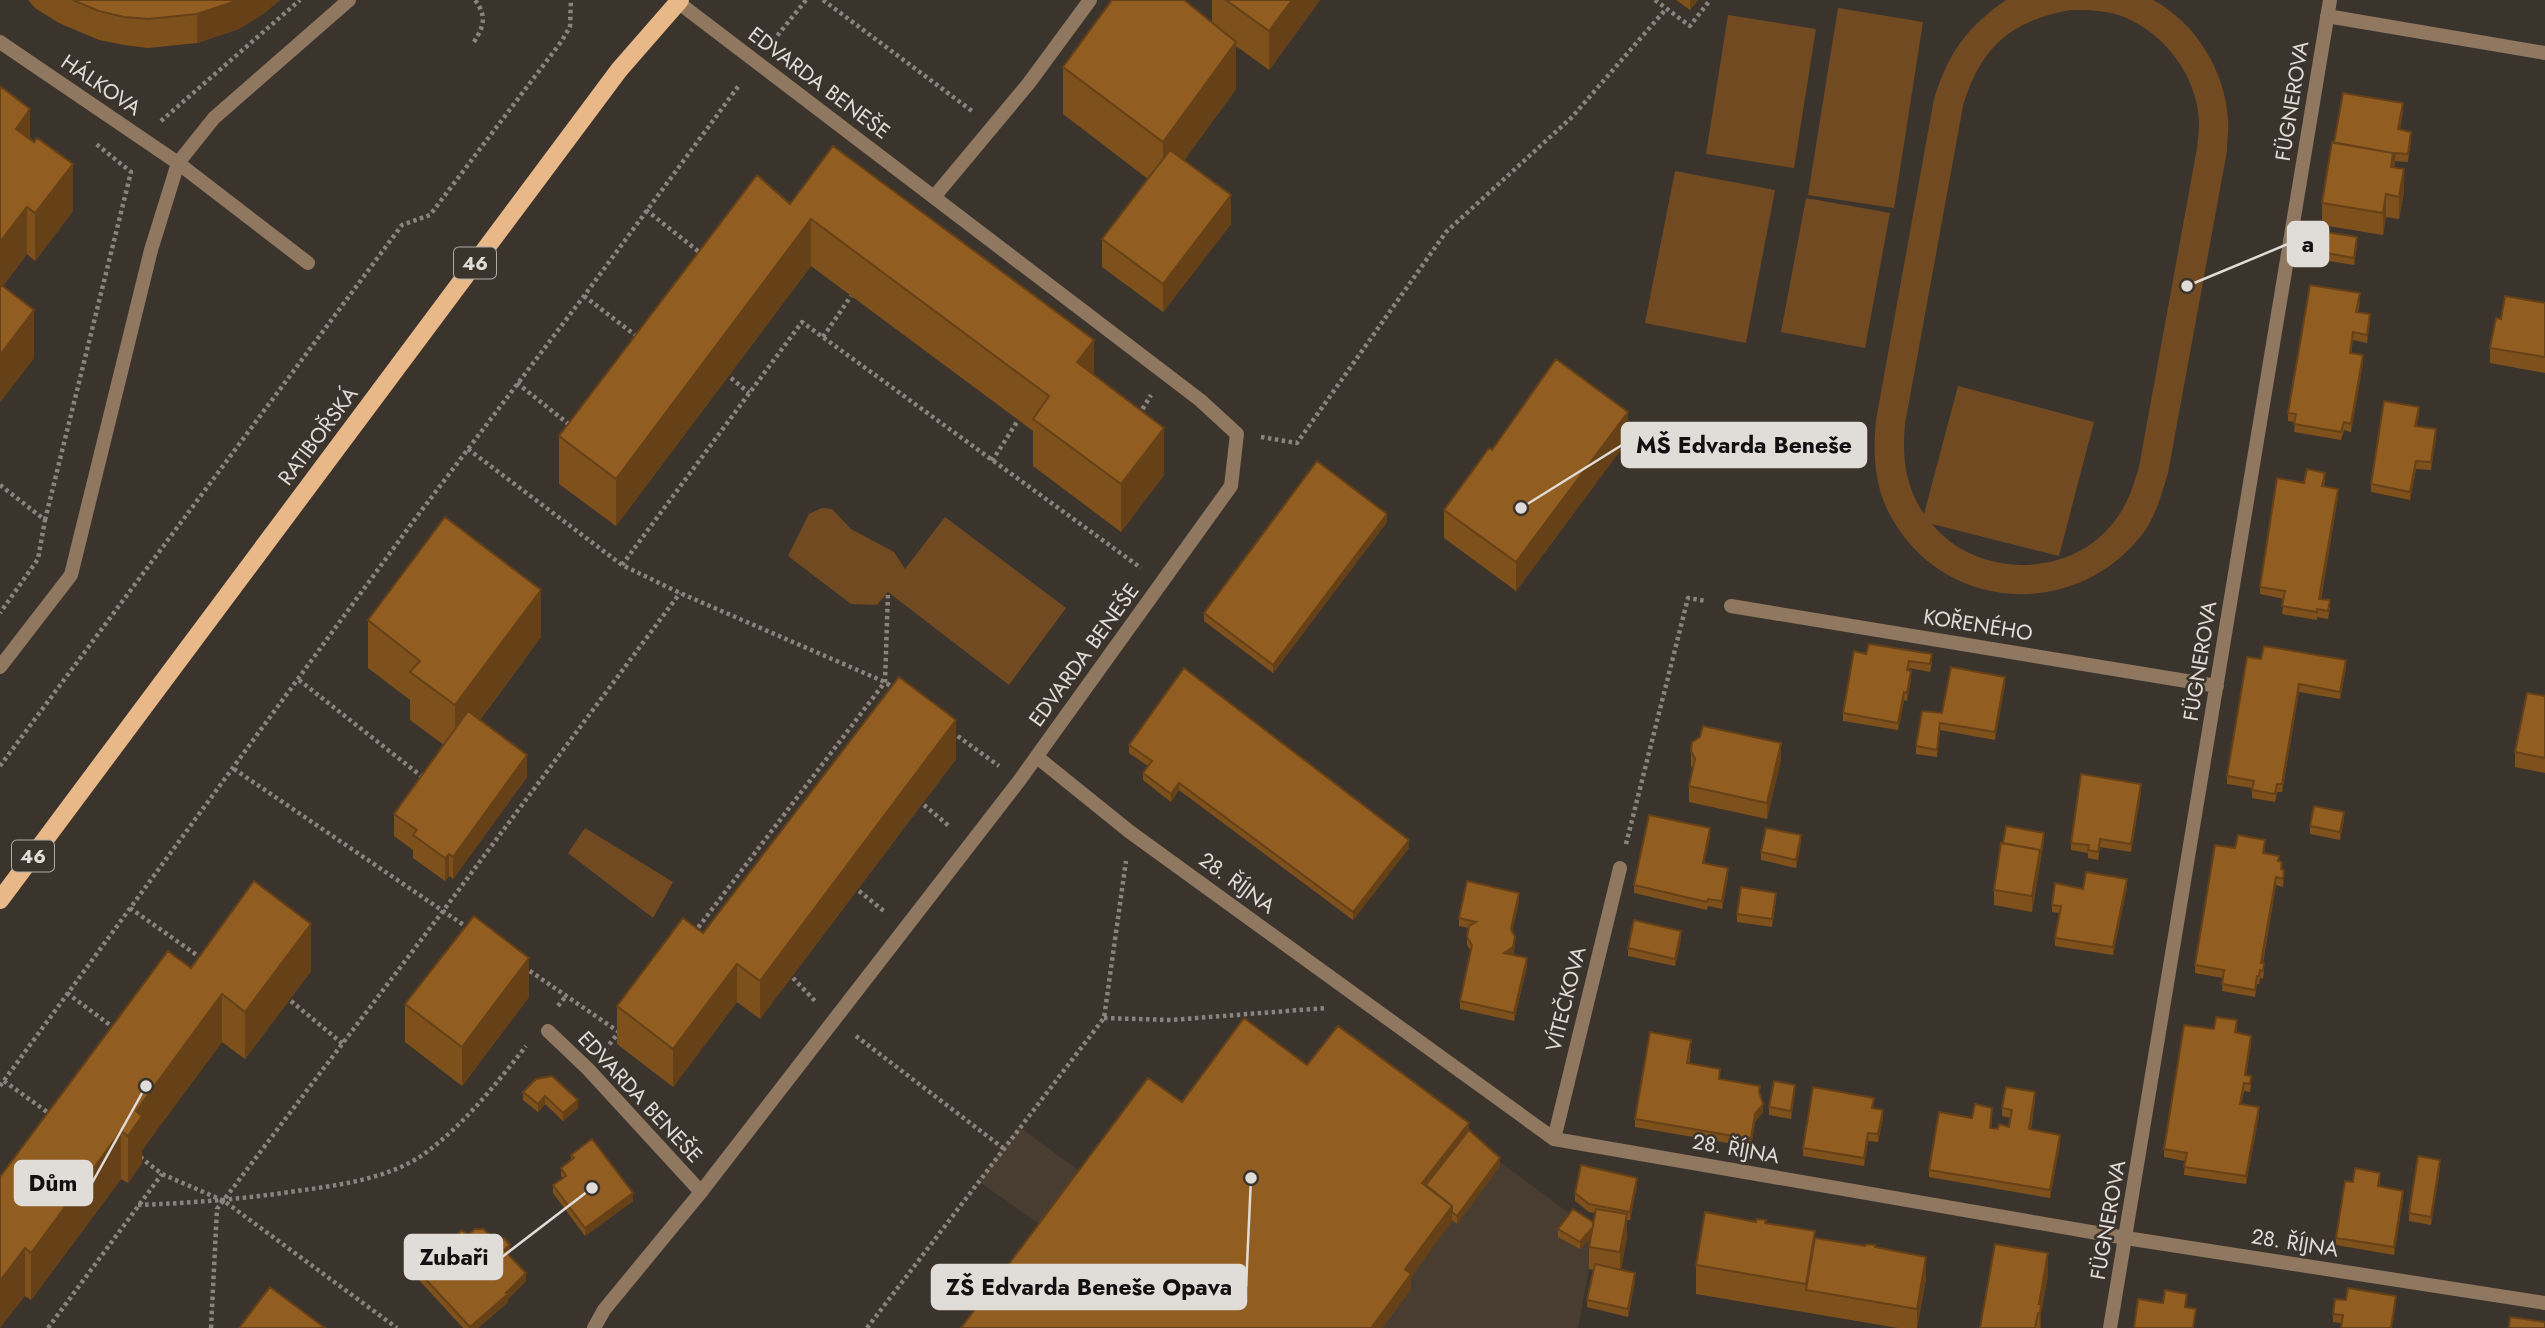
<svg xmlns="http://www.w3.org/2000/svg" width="2545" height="1328" font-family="Jost,sans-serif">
  <rect width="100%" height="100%" fill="#3b342d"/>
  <!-- built -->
  <path fill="#493d31" d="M1338 1041 1586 1226 1596 1231 1578 1328H972L1045 1228 978 1181 1019 1127 1085 1175 1182 1117 1307 1080Z"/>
  <!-- green -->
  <path fill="#714a21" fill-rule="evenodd" d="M2006 0H2153C2196 23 2225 71 2228 119 2229 129 2227 141 2227 151L2168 473C2162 493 2156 515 2144 532 2076 623 1937 613 1887 509 1874 481 1873 451 1876 420L1934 99C1949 52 1966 28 2006 0ZM2071 10C2089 10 2107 10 2124 17 2165 34 2197 76 2199 121 2199 130 2198 139 2197 148L2139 467C2132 492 2124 513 2105 532 2059 579 1973 575 1932 524L2059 556 2094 422 1958 386 1924 514C1905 486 1902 457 1905 424L1963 106C1980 48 2011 20 2071 10Z
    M1838 8 1923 22 1894 208 1808 195Z
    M1728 15 1816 29 1794 168 1706 154Z
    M1675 171 1775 190 1746 343 1645 323Z
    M1806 198 1890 213 1865 348 1781 332Z
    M822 508 832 509 851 529 894 552 905 569 945 517 1066 608 1009 685 888 592 877 605 851 604 788 556 809 514Z
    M585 828 673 882 653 918 568 853Z"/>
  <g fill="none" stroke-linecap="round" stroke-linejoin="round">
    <!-- path -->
    <path stroke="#89837d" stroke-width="4.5" stroke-dasharray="3.5 3.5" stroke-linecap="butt" d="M823 0 972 111
      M1655 0 1690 26 1710 0
      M773 41 806 0
      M474 42C484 26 487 16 475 0
      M161 121 300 0
      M646 210 703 255
      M584 296 639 338
      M823 337 851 296
      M731 378 749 393
      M517 383 571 426
      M1139 415 1151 395
      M1261 437 1297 443 1446 232 1572 117 1666 9
      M468 449 622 565 680 593 885 682 895 689
      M992 461 1017 422
      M0 485 45 520 38 559 0 613
      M45 520 131 172 95 143
      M622 565 802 322 1141 568
      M299 680 425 779
      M952 732 999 766
      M0 766 402 225 430 215 561 42 570 27 571 0
      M234 769 468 928
      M924 805 950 827
      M1626 844 1688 598 1706 601
      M859 891 885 912
      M130 908 201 958
      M694 933 885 682 888 592
      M524 967 619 1032
      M793 978 815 1001
      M67 993 114 1028
      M291 1001 343 1044
      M558 1006 566 996
      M1104 1018 1171 1020 1326 1008
      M856 1036 1003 1148
      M605 1050 619 1032
      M4 1081 50 1114
      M0 1086 412 523 584 296 740 84
      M140 1157 162 1174 224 1201 397 1328
      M138 1205C193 1203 243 1199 297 1191 339 1185 388 1179 424 1154 464 1125 496 1084 526 1046
      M48 1328 162 1174
      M211 1328 217 1209 443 911 680 593
      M867 1328 1104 1018 1126 861"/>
    <!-- service -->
    <path stroke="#8f7760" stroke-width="14" d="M548 1031 588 1069 701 1192"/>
    <!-- minor -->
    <path stroke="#8f7760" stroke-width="14" d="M2327 16 2545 53
      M0 42 178 163 308 263
      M934 197 1029 83 1090 0
      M1731 606 2217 686
      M0 667 71 575 151 250 178 163 214 118 349 0
      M1037 757 1130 832 1554 1139 2126 1238 2545 1303
      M1554 1139 1620 868
      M594 1328 604 1310 701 1192 1019 781 1231 486 1237 434 1200 400 675 0
      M2110 1328 2330 0"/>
    <!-- primary -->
    <path stroke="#e9b888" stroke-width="18" d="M0 900 619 70 680 0"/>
  </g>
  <!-- wall -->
  <path fill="#7d501c" d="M28 0H280L263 14 239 29 197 43 148 48 124 45 99 40 59 23 35 8Z
    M1212 0H1320L1269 70 1236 46V89L1184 160 1231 224 1163 312 1102 267V239L1148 179 1063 114V67L1212 23Z
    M1676 0H1698L1690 10Z
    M0 86 73 211 35 261 27 254 3 286 34 358 0 402Z
    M2403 111 2400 129 2411 139 2408 162 2395 161 2394 167 2404 192 2399 219 2386 217 2383 235 2322 225V203L2334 143Z
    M790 204 1094 375 1164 475 1121 532 1033 466V431L811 266 616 526 559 484V436Z
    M2357 245 2354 265 2316 259V251Z
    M2360 301 2358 312 2370 322 2367 343 2353 340 2351 353 2363 363 2351 432 2344 430 2341 440 2294 432 2295 422 2288 421V413Z
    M2545 303V373L2490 363V348L2501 319Z
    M2419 415 2416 427 2436 437 2431 470 2416 469 2410 500 2371 492V484Z
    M1628 440 1516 591 1444 538V510L1492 450Z
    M2325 480 2324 486 2338 497 2321 599 2330 608 2328 619 2317 617V620L2282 614 2284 599 2260 594V587L2304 483Z
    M1387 522 1273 673 1204 621V613Z
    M368 620 541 637 480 720 527 777 453 879 449 876 445 881 413 858V850L394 836V814L444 745 410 720V700L368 668Z
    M1866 654 1932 662 1930 672 1909 668 1911 679 1907 701 1904 700 1898 730 1843 721V713Z
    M2261 659 2346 668 2340 699 2299 692 2282 792H2277L2275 802 2252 798V788L2227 784V776Z
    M2005 685 1995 740 1940 730 1937 757 1916 754V746L1942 713Z
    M2545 696V773L2515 767V752Z
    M1129 745 1409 848 1353 920 1179 790 1171 802 1143 780V773L1148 766 1129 753Z
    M1691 751 1781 759 1767 819 1689 802V786L1693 770 1691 766Z
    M956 759 760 1019 737 1002 673 1087 617 1044V1006L703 933Z
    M2141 792 2131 852 2100 847 2098 860 2088 858V853L2071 850V843Z
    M2344 819 2340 840 2310 834V826Z
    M1710 836 1704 863 1728 876 1722 909 1708 906 1707 910 1634 893V885Z
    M2044 840 2032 912 1994 905V890L2003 843Z
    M1801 843 1796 868 1761 860V852Z
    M2235 848H2265L2264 853 2279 861 2284 877 2283 887 2276 885 2263 963 2264 971 2263 979 2260 978 2259 984H2257L2255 997 2222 991 2223 978 2195 973V965Z
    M2127 887 2113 955 2055 946V938L2060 913 2052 912V905L2083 889Z
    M1776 900 1772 927 1737 922V914Z
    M1519 901 1512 931 1515 945 1513 955 1527 966 1514 1021 1460 1009V1001L1471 951 1467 945V937L1469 928 1459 926V918Z
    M1681 939 1675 966 1628 956V948Z
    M191 968 311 971 245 1059 222 1042 142 1150V1163L128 1183 121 1179 31 1300 25 1296 0 1177Z
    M529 997 462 1086 405 1042V1004Z
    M2237 1028 2236 1033 2251 1044 2246 1075 2251 1084 2250 1092 2244 1091 2241 1104 2259 1115 2246 1184 2184 1175 2185 1161 2164 1157V1149L2214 1029Z
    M1691 1048 1689 1064 1719 1079 1760 1095 1763 1112 1755 1122 1751 1147 1635 1127V1119Z
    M1307 1065 1469 1130 1500 1166 1457 1224 1452 1220 1411 1277V1289L1382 1328H961L1182 1102Z
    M536 1079 578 1108 563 1121 545 1104 538 1112 523 1100V1092Z
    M1795 1092 1791 1119 1769 1115V1107Z
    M2035 1100 2031 1130 2060 1143 2050 1198 1929 1177V1170L1972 1118 1992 1116 1991 1128 1998 1129 2009 1127 2011 1118 2002 1116V1108Z
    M1873 1108 1883 1118 1878 1142 1868 1141 1864 1166 1803 1156V1148Z
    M571 1155 633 1201 585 1236 553 1193V1185L563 1178 561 1176V1168L571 1161Z
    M2440 1168 2431 1225 2409 1221V1213Z
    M2380 1181 2379 1186 2403 1199 2394 1255 2336 1245V1238L2353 1182Z
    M1637 1185 1630 1220H1627V1236L1621 1270 1635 1281 1628 1317 1587 1307V1300L1594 1270 1589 1269V1247L1591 1237 1580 1249 1558 1237V1229L1593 1222 1595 1213 1589 1212 1575 1201V1193Z
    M1766 1223 1815 1238 1875 1248 1926 1279 1917 1328H1898L1696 1294V1265Z
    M468 1235 495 1241 510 1253 508 1254 526 1281 508 1299V1302L478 1328H463L419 1280V1272Z
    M2048 1275 2041 1313V1328H1980Z
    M2346 1300 2396 1304 2342 1323 2333 1322V1314Z"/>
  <!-- shaded-wall -->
  <path fill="#664117" d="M239 0H280L263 14 239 29 197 43V14Z
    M1292 0H1320L1269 70V31Z
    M1690 0H1698L1690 10Z
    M1236 42V89L1163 190V142Z
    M2403 103V111L2398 137V129Z
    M30 109V157L16 129Z
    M73 164V211L35 261V213Z
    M2404 169V192L2399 219V197Z
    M2386 194V217L2383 235V213Z
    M1231 195V224L1163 312V284Z
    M27 207V254L0 290V242Z
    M811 219V266L616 526V479Z
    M2357 237V245L2354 265V258Z
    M34 310V358L0 402V355Z
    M2370 314V322L2367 343V335Z
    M1094 340V387L1077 362Z
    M2363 355V363L2351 432V424Z
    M2419 407V415L2415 434V426Z
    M1628 412V440L1516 591V562Z
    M1164 428V475L1121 532V484Z
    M2436 429V437L2431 470V462Z
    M2416 461V469L2410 500V492Z
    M2338 489V497L2319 606V599Z
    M1387 514V522L1273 673V665Z
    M541 590V637L455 753V705Z
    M2346 660V668L2340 699V692Z
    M1911 671V679L1907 701V693Z
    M2005 677V685L1995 740V732Z
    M2299 684V692L2282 792V784Z
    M1904 692V700L1898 730V723Z
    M956 720V759L760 1019V981Z
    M1781 743V759L1767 819V803Z
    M527 755V777L453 879V857Z
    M1179 783V790L1171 802V794Z
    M2141 784V792L2131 852V844Z
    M2344 812V819L2340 840V832Z
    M1710 828V836L1703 871V863Z
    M2044 833V840L2032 912V896Z
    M1801 835V843L1796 868V860Z
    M1409 840V848L1353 920V912Z
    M449 854V876L445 881V858Z
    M1728 868V876L1722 909V901Z
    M2276 877V885L2261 970V963Z
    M2127 879V887L2113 955V947Z
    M1519 893V901L1511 937V929Z
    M1776 893V900L1772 927V919Z
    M311 924V971L245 1059V1012Z
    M1681 931V939L1675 966V959Z
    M1515 937V945L1513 955 1504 953Z
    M529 958V997L462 1086V1047Z
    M1527 958V966L1514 1021V1013Z
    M737 964V1002L673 1087V1049Z
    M222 994V1042L142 1150V1163L128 1183V1136L136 1111Z
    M2251 1036V1044L2245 1083V1075Z
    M1795 1085V1092L1791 1119V1111Z
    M2035 1092V1100L2029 1137V1129Z
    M545 1096V1104L538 1112V1104Z
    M578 1100V1108L563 1121V1113Z
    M1763 1104V1112L1755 1122 1751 1147V1139L1755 1114Z
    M2259 1107V1115L2246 1184V1176Z
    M1883 1110V1118L1878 1142V1134Z
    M1469 1123V1138L1422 1190V1183Z
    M121 1131V1179L31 1300V1253Z
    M1868 1133V1141L1864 1166V1158Z
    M2060 1135V1143L2050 1198V1190Z
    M1500 1158V1166L1457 1224V1216Z
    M2440 1160V1168L2431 1225V1217Z
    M1637 1178V1185L1630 1220V1212Z
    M2403 1191V1199L2394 1255V1247Z
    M633 1193V1201L585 1236V1228Z
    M1452 1206V1221L1411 1277V1289L1382 1328H1371L1405 1269Z
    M1627 1214V1236L1620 1274V1252Z
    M1596 1223V1231L1580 1249V1242Z
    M510 1245V1253L504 1258V1250Z
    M25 1248V1296L0 1328V1281Z
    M2048 1253V1275L2041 1313V1328H2040L2039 1304Z
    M1926 1257V1279L1917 1328V1309Z
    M526 1273V1281L508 1299V1302L478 1328H470Z
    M1635 1273V1281L1628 1317V1309Z
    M2396 1296V1304L2392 1328H2391Z"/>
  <!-- building -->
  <path fill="#915d21" stroke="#664117" stroke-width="2" d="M73 0H239L197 14 148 19 124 17 99 11Z
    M1112 0H1184L1236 42 1163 142 1063 67Z
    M1226 0H1292L1269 31Z
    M0 86 30 109 16 129 34 142 37 138 73 164 35 213 27 207 0 242Z
    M2343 93 2403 103 2398 129 2411 132 2408 154 2395 153 2393 167V153L2334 143Z
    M2332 142 2393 153 2391 167 2404 169 2399 197 2386 194 2383 213 2322 203Z
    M833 146 1094 340 1077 362 1164 428 1121 484 1033 419 1049 396 811 219 616 479 559 436 757 175 790 204Z
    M1170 150 1231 195 1163 284 1102 239Z
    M2320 231 2357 237 2354 258 2316 251Z
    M0 284 34 310 0 355Z
    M2310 285 2360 293 2356 312 2370 314 2367 335 2353 332 2350 353 2363 355 2351 424 2344 422 2341 432 2294 424 2296 414 2288 413Z
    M2505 296 2545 303V357L2490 348 2496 318 2501 319Z
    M1556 359 1628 412 1516 562 1444 510 1489 448 1492 450Z
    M2384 401 2419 407 2415 426 2436 429 2431 462 2416 461 2410 492 2371 484Z
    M1317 461 1387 514 1273 665 1204 613Z
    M2307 469 2325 473 2322 486 2338 489 2319 599 2330 600 2328 611 2317 609V612L2282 606 2285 591 2260 587 2277 478 2304 483Z
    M445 517 541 590 455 705 410 672 420 661 368 620Z
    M1869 644 1932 654 1930 664 1909 661 1907 670 1911 671 1907 693 1904 692 1898 723 1843 713 1854 651 1866 654Z
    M2264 646 2346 660 2340 692 2299 684 2282 784H2277L2275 794 2252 790 2254 781 2227 776 2247 657 2261 659Z
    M1951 667 2005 677 1995 732 1940 723 1937 750 1916 746 1922 711 1942 713Z
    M1184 668 1409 840 1353 912 1179 783 1171 794 1143 773 1152 761 1129 745Z
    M899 677 956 720 760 981 737 964 673 1049 617 1006 683 918 703 933Z
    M2527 693 2545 696V758L2515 752Z
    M468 711 527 755 453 857 449 854 445 858 413 835 417 830 394 814Z
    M1703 726 1781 743 1767 803 1689 786 1695 759 1691 751 1692 742 1700 737Z
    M2081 774 2141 784 2131 844 2100 839 2098 852 2088 850 2089 845 2071 843Z
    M2314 806 2344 812 2340 832 2310 826Z
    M1649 815 1710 828 1703 863 1728 868 1722 901 1708 899 1707 902 1634 885Z
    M2006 826 2044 833 2040 857V850L2003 843Z
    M1766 828 1801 835 1796 860 1761 852Z
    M2238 835 2265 840 2263 853 2279 856 2278 861 2282 862 2281 869 2284 870 2283 879 2276 877 2261 963H2264L2263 971 2260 970 2259 976H2257L2255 990 2222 984 2224 970 2195 965 2215 845 2235 848Z
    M2001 843 2040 850 2032 896 1994 890Z
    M2086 872 2127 879 2113 947 2055 938 2061 906 2052 905 2055 883 2083 889Z
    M254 881 311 924 245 1012 222 994 136 1111 142 1116 128 1136 121 1131 31 1253 25 1248 0 1281V1177L168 951 191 968Z
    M1467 881 1519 893 1511 929 1515 937 1513 947 1504 953 1527 958 1514 1013 1460 1001 1472 945 1467 937 1469 926 1476 922 1459 918Z
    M1741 887 1776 893 1772 919 1737 914Z
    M474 916 529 958 462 1047 405 1004Z
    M1634 920 1681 931 1675 959 1628 948Z
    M2216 1017 2237 1020 2235 1032 2251 1036 2245 1075 2251 1076 2250 1084 2244 1083 2240 1104 2259 1107 2246 1176 2184 1167 2187 1153 2164 1149 2184 1025 2214 1029Z
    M1244 1018 1307 1065 1338 1026 1469 1123 1422 1183 1452 1206 1405 1269 1411 1274 1371 1328H961L1148 1078 1182 1102Z
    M1650 1032 1691 1040 1687 1063 1720 1069 1719 1079 1760 1086 1759 1092 1763 1104 1755 1114 1751 1139 1635 1119Z
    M552 1076 578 1100 563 1113 545 1096 538 1104 523 1092 536 1079Z
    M1774 1081 1795 1085 1791 1111 1769 1107Z
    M1813 1087 1874 1098 1872 1108 1883 1110 1878 1134 1868 1133 1864 1158 1803 1148Z
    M2006 1087 2035 1092 2029 1129 2060 1135 2050 1190 1929 1170 1939 1112 1972 1118 1975 1104 1992 1108 1990 1128 1998 1129 1999 1124 2009 1127 2012 1110 2002 1108Z
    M1469 1130 1500 1158 1457 1216 1452 1212V1206L1426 1185Z
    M592 1139 633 1193 585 1228 553 1185 566 1176 561 1168 574 1158 571 1155Z
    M2418 1156 2440 1160 2431 1217 2409 1213Z
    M1581 1165 1637 1178 1630 1212 1589 1204 1575 1193Z
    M2355 1168 2380 1173 2378 1186 2403 1191 2394 1247 2336 1238 2345 1181 2353 1182Z
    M1573 1209 1593 1222V1227L1580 1242 1558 1229Z
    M1596 1209 1627 1214 1620 1252 1589 1247Z
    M1705 1212 1756 1222 1757 1219 1766 1220 1765 1223 1815 1231 1806 1284 1696 1265Z
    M475 1229H484L495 1241 504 1238 510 1245 504 1250 526 1273 506 1293 508 1294 470 1327 419 1272 462 1230 468 1235Z
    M1815 1238 1865 1246 1866 1244 1875 1245V1247L1926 1257 1917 1309 1806 1290Z
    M1995 1244 2048 1253 2039 1304H2041L2040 1313H2038L2035 1328H1980Z
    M1595 1264 1635 1273 1628 1309 1587 1300Z
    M270 1287 325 1328H239Z
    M2348 1288 2396 1296 2391 1328H2341L2343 1315 2333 1314 2335 1299 2346 1300Z
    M2165 1290 2187 1294 2185 1307 2196 1309 2193 1328H2134L2138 1299 2163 1303Z
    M2510 1317 2545 1322V1328H2509Z"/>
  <g text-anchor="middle" stroke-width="5" stroke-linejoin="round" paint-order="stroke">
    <!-- shield labels -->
    <g fill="#3b342d" stroke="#aeaaa4" stroke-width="2">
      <rect x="454" y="247.5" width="42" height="31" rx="5"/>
      <rect x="12" y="840.5" width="42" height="31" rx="5"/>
    </g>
    <g font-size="19" font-weight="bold" fill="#e0dcd7">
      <text x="475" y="270">46</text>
      <text x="33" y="863">46</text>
    </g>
    <!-- street labels -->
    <g font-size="21" fill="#e0dcd7" stroke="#3b342d">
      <text transform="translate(819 83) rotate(37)" y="7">EDVARDA BENEŠE</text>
      <text transform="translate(101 85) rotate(34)" y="7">HÁLKOVA</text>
      <text transform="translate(2292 101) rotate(-81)" y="7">FÜGNEROVA</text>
      <text transform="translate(318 436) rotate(-53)" y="7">RATIBOŘSKÁ</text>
      <text transform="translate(1978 625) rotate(9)" y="7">KOŘENÉHO</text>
      <text transform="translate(1084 655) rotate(-54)" y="7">EDVARDA BENEŠE</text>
      <text transform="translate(2200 661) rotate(-81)" y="7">FÜGNEROVA</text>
      <text transform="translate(1237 883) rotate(36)" y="7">28. ŘÍJNA</text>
      <text transform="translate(1566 999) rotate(-76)" y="7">VÍTEČKOVA</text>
      <text transform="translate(640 1097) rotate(47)" y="7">EDVARDA BENEŠE</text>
      <text transform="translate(1736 1149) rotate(10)" y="7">28. ŘÍJNA</text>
      <text transform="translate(2108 1220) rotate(-80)" y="7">FÜGNEROVA</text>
      <text transform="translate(2295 1243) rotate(9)" y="7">28. ŘÍJNA</text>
    </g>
  </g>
  <!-- callouts -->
  <path fill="none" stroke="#e0dcd7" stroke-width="2.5" d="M2187 286L2288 244M1521 508L1622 445M146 1086L92 1183M592 1188L502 1257M1251 1178L1246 1287"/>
  <g fill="#e0dcd7" stroke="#3b342d" stroke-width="2.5">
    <circle cx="2187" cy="286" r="7"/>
    <circle cx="1521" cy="508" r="7"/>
    <circle cx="146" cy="1086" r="7"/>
    <circle cx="592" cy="1188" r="7"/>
    <circle cx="1251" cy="1178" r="7"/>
  </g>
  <g fill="#e0dcd7" stroke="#e0dcd7" stroke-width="2.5">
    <rect x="2288" y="222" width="40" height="44" rx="7"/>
    <rect x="1622" y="423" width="244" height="44" rx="7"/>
    <rect x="15" y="1161" width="77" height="44" rx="7"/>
    <rect x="405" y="1235" width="97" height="44" rx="7"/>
    <rect x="932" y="1265" width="314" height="44" rx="7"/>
  </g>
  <g font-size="23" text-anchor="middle" font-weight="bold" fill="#111">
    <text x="2308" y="252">a</text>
    <text x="1744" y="453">MŠ Edvarda Beneše</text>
    <text x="53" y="1191">Dům</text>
    <text x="454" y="1265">Zubaři</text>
    <text x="1089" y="1295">ZŠ Edvarda Beneše Opava</text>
  </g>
</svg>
